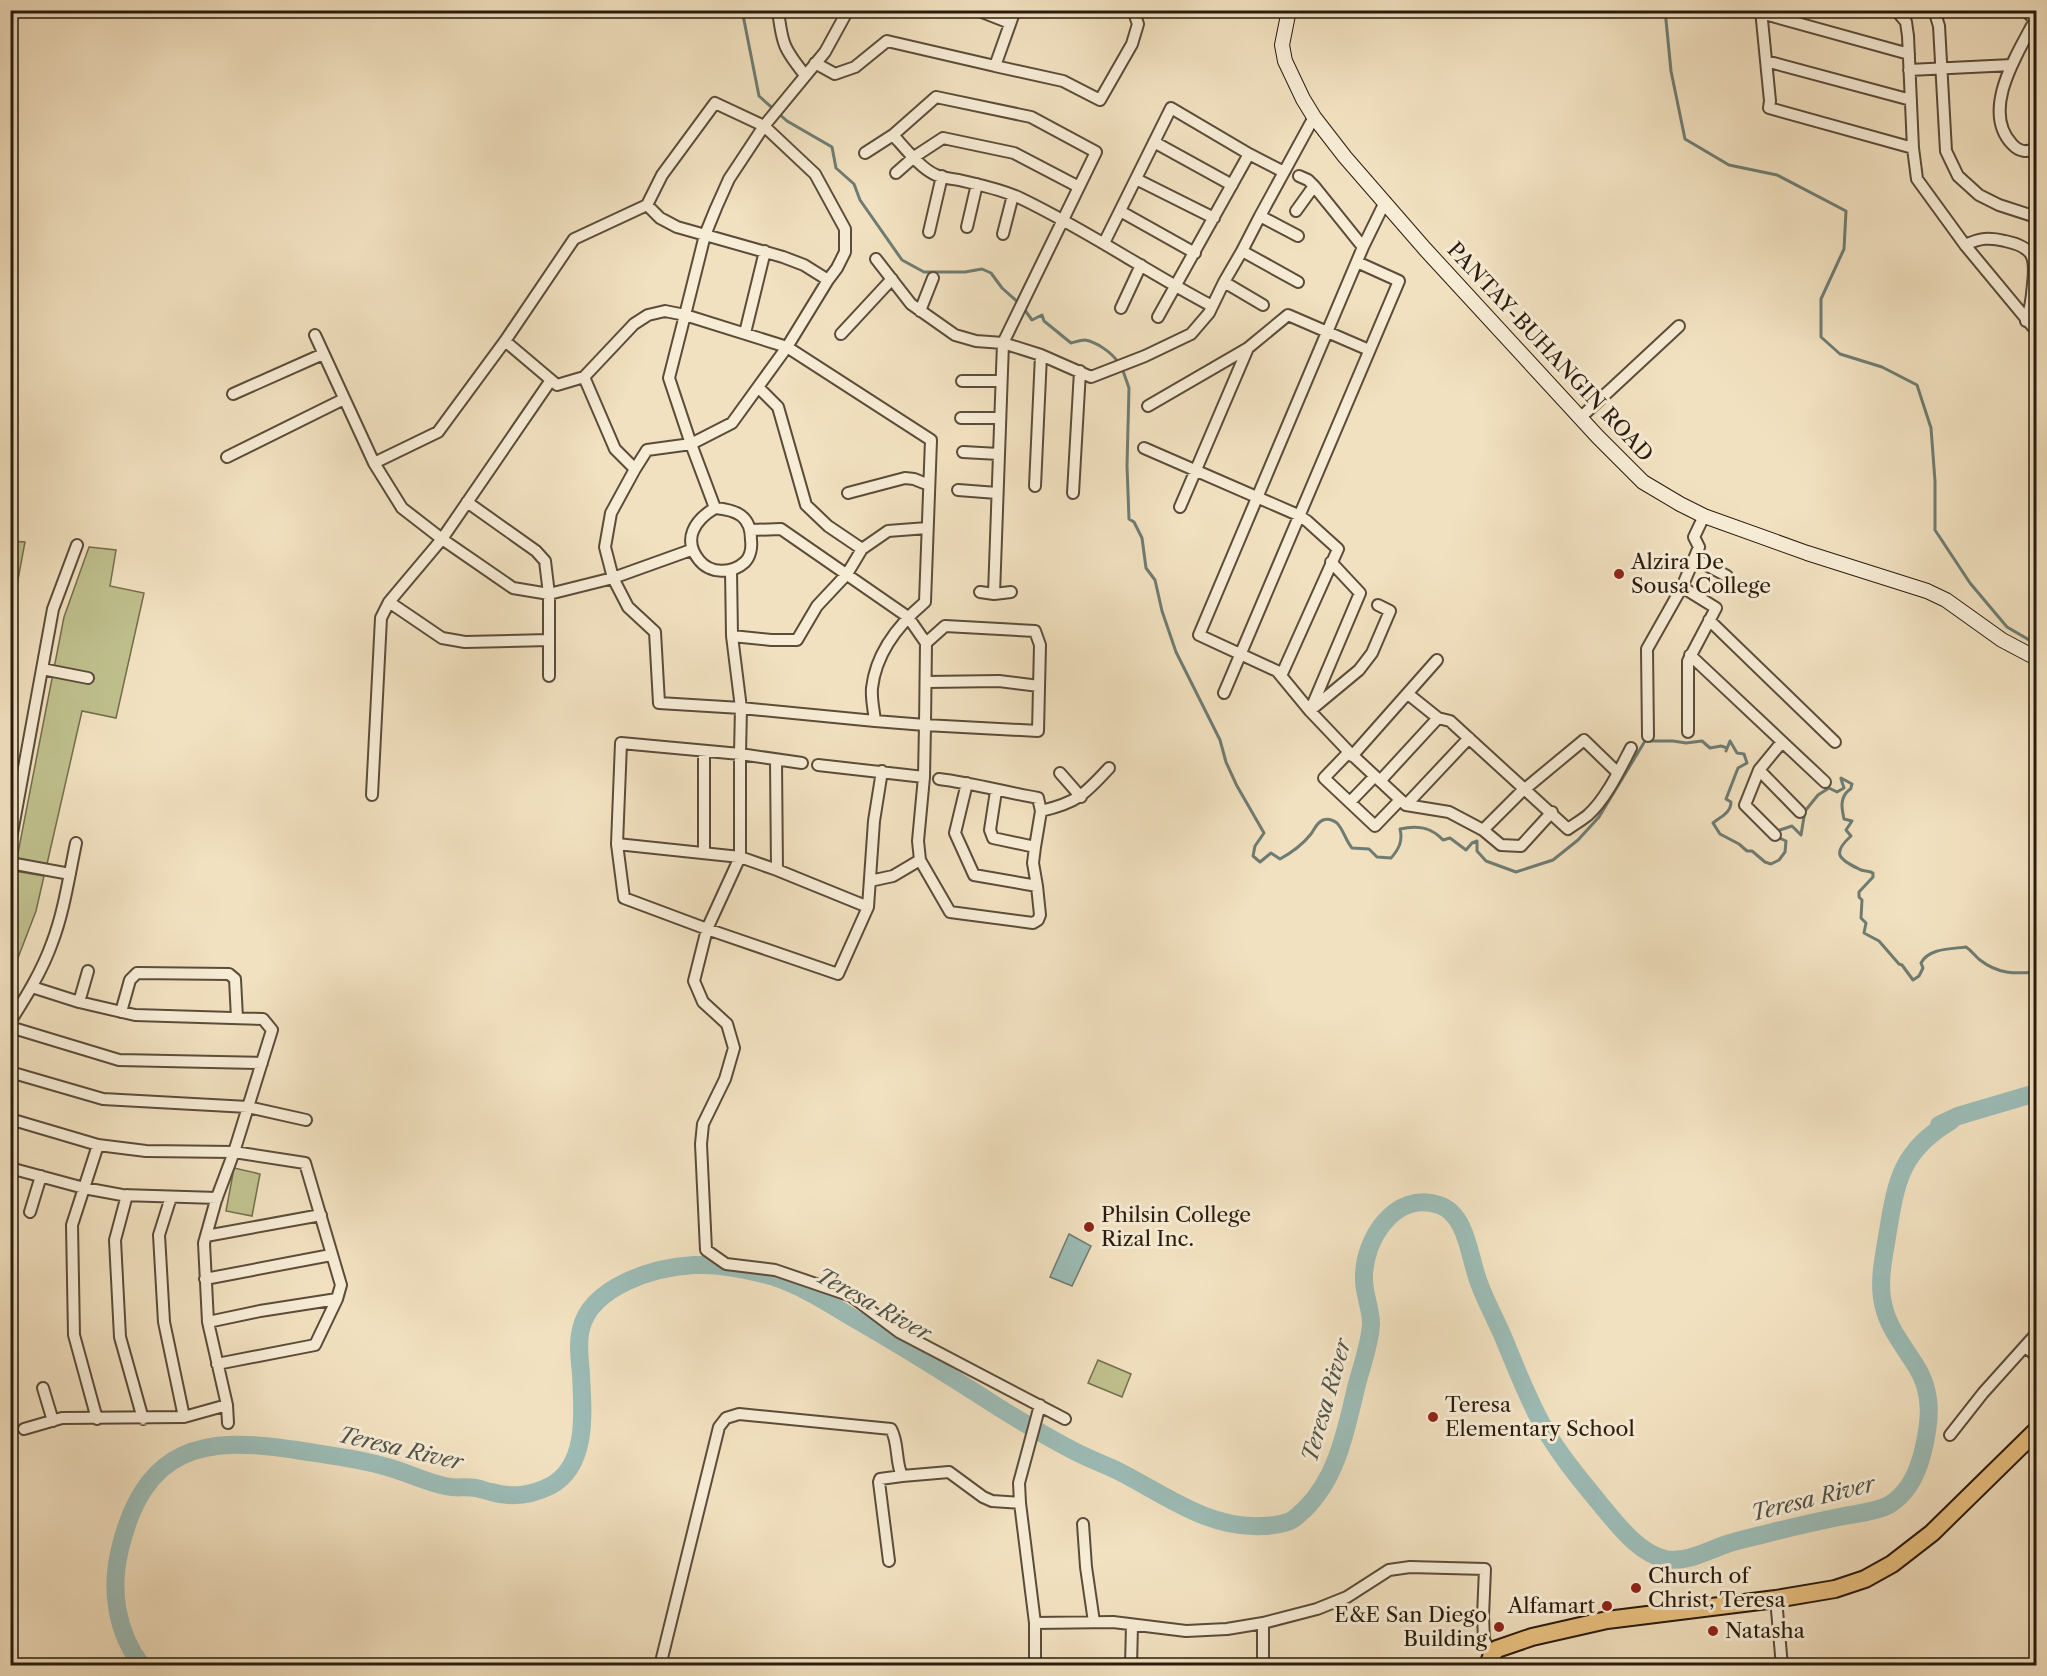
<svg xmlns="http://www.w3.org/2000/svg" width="2047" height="1676" font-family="'Libre Caslon Text',serif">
  <rect width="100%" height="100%" fill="#f2e1c0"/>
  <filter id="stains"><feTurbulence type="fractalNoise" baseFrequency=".00333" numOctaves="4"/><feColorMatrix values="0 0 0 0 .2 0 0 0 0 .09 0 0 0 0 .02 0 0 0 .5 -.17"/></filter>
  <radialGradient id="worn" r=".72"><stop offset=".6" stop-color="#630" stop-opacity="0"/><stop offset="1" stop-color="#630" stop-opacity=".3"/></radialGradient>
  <!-- green -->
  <path fill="#c0c18e" stroke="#746e4e" stroke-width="1.5" d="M11 541 25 542 11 617 10 541Z
    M89 547 116 550 110 586 144 593 116 718 82 711 47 864 17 858 64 617Z
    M14 871 44 876 36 911 11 976 10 887Z
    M234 1168 260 1174 252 1216 226 1211Z
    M1098 1360 1131 1374 1122 1397 1088 1383Z"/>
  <!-- water -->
  <path fill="#9cbcb6" stroke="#6e7c73" stroke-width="1.5" d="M1069 1234 1091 1246 1072 1286 1050 1277Z"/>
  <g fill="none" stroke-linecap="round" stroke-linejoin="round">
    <!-- stream -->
    <path stroke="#6e7c73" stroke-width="3" d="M742 10 759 96 787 121 832 147 836 168 854 184 860 200 902 260 924 272H965L982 269 991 273 1002 288 1020 304
      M1665 10 1671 71 1685 139 1729 165 1777 175 1846 211 1844 249 1821 299V337L1840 354 1882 367 1917 385 1931 428 1935 481V530L1970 583 2007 627 2036 644
      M1024 309 1032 320 1042 315 1044 321 1071 343C1075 342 1081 340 1085 340 1097 342 1112 353 1118 362
      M1122 368 1129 388 1127 466 1129 519 1134 522 1142 538 1146 568 1155 580 1162 611 1176 652 1220 740 1226 762 1237 786 1264 833 1255 846 1253 856 1260 862 1271 853 1280 859C1291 853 1303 844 1311 834 1315 829 1316 823 1323 820 1328 818 1333 820 1337 823 1343 829 1346 841 1352 848L1369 849 1377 857 1391 858C1399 849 1403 841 1400 829 1417 825 1431 827 1443 840L1450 838 1466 850 1472 843 1477 841V851L1486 861 1516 872 1553 860 1578 840 1599 817 1645 741H1673L1686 743 1702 741 1710 748 1721 746 1727 748 1726 751 1730 741 1737 753 1744 754 1747 763 1738 768 1726 799 1731 802C1731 813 1720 817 1713 823L1720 834 1739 844 1747 851H1752L1765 862 1771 864 1779 860 1785 852 1786 841 1777 837V831L1792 826 1801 835
      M1841 778 1852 784C1849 794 1853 785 1846 793 1840 801 1842 809 1844 819L1852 821 1846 830 1851 836C1832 853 1838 859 1859 869 1863 872 1868 870 1873 873V877L1859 892V897L1862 900 1861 918 1866 923 1864 933 1879 941 1899 964 1902 965 1913 980 1919 976 1923 968 1921 963C1929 948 1951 949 1966 947 1972 951 1975 956 1980 960 1998 974 2014 974 2036 972
      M1801 835 1805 811 1818 795 1829 788 1837 792 1844 788 1841 779"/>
    <!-- river -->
    <path stroke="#9cbcb6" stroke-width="18" d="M142 1666C116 1632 110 1589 120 1549 144 1447 203 1435 296 1450 326 1455 357 1458 387 1467 406 1472 426 1482 445 1486 459 1489 462 1486 476 1488 481 1489 486 1491 491 1492 512 1498 530 1496 550 1486 588 1466 583 1413 581 1375 580 1359 577 1344 581 1329 591 1286 655 1267 694 1265 720 1264 746 1269 771 1276 800 1285 827 1302 853 1318 902 1346 950 1376 998 1407 1024 1423 1050 1439 1078 1453 1092 1460 1106 1465 1120 1472 1165 1495 1209 1529 1262 1526 1270 1526 1285 1524 1292 1520 1297 1517 1300 1513 1304 1510 1338 1477 1346 1429 1357 1384 1362 1365 1370 1344 1371 1324 1371 1308 1364 1295 1364 1279 1363 1240 1395 1190 1439 1205 1467 1214 1469 1257 1479 1283 1486 1302 1496 1320 1504 1339 1516 1368 1527 1397 1542 1424 1559 1455 1583 1483 1606 1511 1621 1529 1640 1553 1665 1559 1685 1563 1705 1552 1724 1545 1738 1540 1754 1537 1769 1533 1793 1527 1819 1521 1844 1516 1858 1513 1876 1512 1889 1505 1907 1494 1917 1474 1922 1455 1930 1424 1934 1394 1916 1366 1902 1343 1886 1326 1882 1298 1879 1278 1884 1256 1887 1237 1896 1182 1900 1151 1951 1121L1939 1125 1958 1116 2036 1093"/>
    <!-- street casing -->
    <g stroke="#5b4c3a" stroke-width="14">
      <path id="street" d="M778 10C782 44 784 49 805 75
        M977 10 1010 23
        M1015 10 995 66 1063 81 1100 100 1132 44 1138 24 1133 10
        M1761 10 1770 101 1769 108 1913 148
        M1896 10 1906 22 1908 36 1913 148 1917 179 1965 245 2033 327
        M1934 10 1939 26 1946 151 1958 176 1979 195 1999 205 2036 217
        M1970 10H1980
        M2025 10 2036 21
        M1761 13 1909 54
        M2035 20C2018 53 1980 110 2012 144 2019 152 2028 153 2036 148
        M1766 61 1911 100
        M815 63 835 74 855 67 887 41 995 66
        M1909 70 2012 65
        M1154 142 1232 185
        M865 153 893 135
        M1249 154 1284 172
        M896 173 914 157 943 138 1014 153 1079 187
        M1299 176 1308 180 1314 186 1363 247
        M1136 179 1214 218
        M1385 202 1363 247 1199 635 1277 671 1310 711 1349 752 1406 805 1449 812 1483 830 1501 845 1521 846 1552 812
        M647 205 660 218 677 227 783 257 804 265 828 280
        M1120 211 1195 253
        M1296 211 1314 186
        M1260 216 1314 117
        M967 227 977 184
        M929 232 942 176
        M1003 234 1013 195
        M1298 236 1260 216 1242 251 1298 282
        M1104 243 1171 108 1249 154 1158 317
        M1965 245C1980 238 1989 237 2005 241 2034 247 2036 257 2033 284 2032 297 2031 309 2026 321
        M876 259 911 304 955 335 976 341 1003 343 1041 355 1091 377 1145 356 1191 334 1209 313 1224 282 1263 305
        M1224 282 1242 251
        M1121 308 1141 265
        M920 311 933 278
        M745 333 765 251
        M841 334 892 279
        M315 335 374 463 402 508 442 539 389 602 381 618 372 795
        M505 341 557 385 584 377 634 324 648 315 665 311 685 315 705 235 716 208 729 179 764 126 815 174 845 229V252L837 268 828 280 787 347 732 423 691 444 669 378 685 315 787 347 931 440 925 602C899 624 876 653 872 688 871 699 874 711 875 721L925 725 924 777 918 841 920 860 950 912 1033 923 1038 920 1040 915 1037 886 974 875 955 833 967 783
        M584 377 615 449 635 469 611 513 605 547 613 578 628 607 655 632 659 703 741 708 732 636 731 570
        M551 380 442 539 513 588 549 594 613 578 691 550
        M962 381H1001
        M759 388 778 407 806 505 828 526 862 549
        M233 394 323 354
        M1148 406 1248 348 1288 315 1369 350
        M961 418H1000
        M1580 418 1679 326
        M1144 448 1298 515 1307 521 1338 549 1281 676
        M963 452 999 454
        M227 457 344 399
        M374 463 438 432 505 341 574 239 647 205 662 175 715 103 764 126 825 52 848 10
        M635 469 647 450 691 444 715 508
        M1035 486 1041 355
        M958 490 997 493
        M848 493 905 478 914 479 929 485
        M1073 493 1080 371
        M467 502 536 551 545 561 549 594V676
        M1180 507 1248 348
        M715 508C737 510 751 516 751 540 752 548 750 557 745 562 732 574 710 574 699 560 682 539 695 520 715 508Z
        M751 530 781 529 908 617 926 643
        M1695 559 1727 576
        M1682 587 1716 608 1688 661V732
        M980 592 994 594
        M1011 592 994 594 1003 343 1096 152 1031 117 936 97 893 135C904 147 921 169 936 175 943 178 952 179 959 180 980 185 1001 189 1020 198 1087 230 1147 272 1212 306
        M389 602 442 638 465 642 549 640
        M1709 620 1835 742
        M945 626 1035 631 1040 645 1038 731 925 725 926 643Z
        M732 636 771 640H797L817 606 847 574 862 549 888 531 927 528
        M1690 655 1825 782
        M42 669 88 678
        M927 682 999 681 1039 686
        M1224 693 1399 281 1357 262
        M1408 694 1438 718 1450 721 1568 829C1575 824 1582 820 1588 815 1606 799 1620 769 1631 748
        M1312 709 1359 670 1372 653 1390 611 1378 605
        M1310 711 1360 593 1331 562
        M1648 736 1647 649 1682 587 1699 547 1694 537 1704 516
        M704 751V853
        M1349 752 1324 778 1375 826 1400 800
        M1352 756 1437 660
        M776 760 777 870 868 907 874 821 882 771
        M802 763 740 754 741 708 875 721
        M818 765 924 777
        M1759 770 1800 812
        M1060 773 1081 797
        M939 779C972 783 1004 792 1038 798L1041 811 1035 847 993 838 990 830 996 791
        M1380 781 1438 718
        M1350 802 1375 776
        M1406 805 1469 738
        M1041 811C1078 802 1084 795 1109 768
        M1483 830 1520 793 1584 740 1618 773
        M1775 835 1745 805 1759 770 1782 742
        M10 844 53 609 77 545
        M617 844 621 743 740 754V857L777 870
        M1035 847 1033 863 1037 886
        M10 863 70 874
        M870 881 893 876 920 860
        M868 907 838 974 707 929 624 898 617 844 740 857 707 929 694 981 703 1002 727 1024 734 1048 725 1079 703 1124 701 1144 706 1250 726 1264 775 1270 851 1296 899 1332 1065 1419
        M32 987 79 1002 135 1015 263 1019 272 1030 234 1152 216 1200 204 1243 208 1322 227 1405 228 1423
        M79 1002 88 971
        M121 1012 130 980 137 973 229 974 235 979 237 1018
        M10 1022C26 997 42 971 52 943 64 912 69 876 76 843
        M10 1027 119 1060 262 1063
        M10 1072 103 1099 248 1107 306 1120
        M10 1119 98 1145 146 1151 234 1152 305 1163 341 1285 337 1299 315 1345 217 1364
        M10 1168 84 1188 122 1195 217 1198
        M127 1195 115 1240 120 1337 143 1419
        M171 1197 159 1235 164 1322 184 1417
        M30 1212 41 1176
        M206 1236 321 1215
        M205 1279 331 1255
        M208 1322 260 1311 337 1299
        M2025 1346 2036 1356
        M43 1388 53 1421
        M97 1419 74 1335 72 1225 98 1145
        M24 1429 62 1418 184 1417 227 1405
        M1950 1435 1983 1393 2036 1334
        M1020 1503 1019 1483 1040 1405
        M1083 1524 1086 1567 1094 1622
        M889 1561 879 1482 880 1479 902 1476
        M1776 1599 1782 1666
        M1035 1623V1666
        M1263 1623V1666
        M660 1666 719 1427 726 1418 739 1414 891 1429C899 1443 895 1461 902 1476L949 1472 983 1497 992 1501 1020 1503 1035 1623 1113 1622 1186 1631 1227 1629 1263 1623 1317 1609 1347 1597 1389 1570 1410 1567 1485 1569 1483 1616 1484 1640 1492 1654
        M1131 1666 1132 1625"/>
    </g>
    <!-- secondary casing -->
    <g stroke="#291b0e" stroke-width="16">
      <path id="secondary" d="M1289 10 1282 45 1285 61 1303 99 1314 117 1345 157 1425 249 1598 437 1643 482 1680 504 1704 516 1807 553 1927 591 1946 600 2002 640 2036 658"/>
    </g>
    <!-- primary casing -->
    <g stroke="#291b0e" stroke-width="20">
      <path id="primary" d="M1488 1666 1492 1654 1497 1649 1532 1637 1607 1620 1776 1599 1835 1589 1865 1579 1892 1564 1932 1533 2036 1431"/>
    </g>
    <!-- street -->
    <use href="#street" stroke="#f7ecd6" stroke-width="10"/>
    <!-- secondary -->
    <use href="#secondary" stroke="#f7ecd6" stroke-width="14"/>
    <!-- primary -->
    <use href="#primary" stroke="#e9c080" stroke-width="16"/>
  </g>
  <!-- markers -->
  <g fill="#8f2418" stroke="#f7ecd6" stroke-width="2">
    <circle cx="1619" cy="574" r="6"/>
    <circle cx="1089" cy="1227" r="6"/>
    <circle cx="1433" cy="1417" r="6"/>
    <circle cx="1636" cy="1588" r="6"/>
    <circle cx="1607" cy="1606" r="6"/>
    <circle cx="1499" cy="1627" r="6"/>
    <circle cx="1713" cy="1631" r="6"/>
  </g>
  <g text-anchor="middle" stroke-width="6" stroke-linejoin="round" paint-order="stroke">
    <!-- street labels -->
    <g font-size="21" fill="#291b0e" stroke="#f7ecd6">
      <text transform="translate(1550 352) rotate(47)" y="7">PANTAY-BUHANGIN ROAD</text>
    </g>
    <!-- poi labels -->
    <g font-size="21" fill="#291b0e" stroke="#f7ecd6" text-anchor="start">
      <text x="1631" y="569">Alzira De<tspan x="1631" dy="24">Sousa College</tspan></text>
      <text x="1101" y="1222">Philsin College<tspan x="1101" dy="24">Rizal Inc.</tspan></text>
      <text x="1445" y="1412">Teresa<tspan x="1445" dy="24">Elementary School</tspan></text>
      <text x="1648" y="1583">Church of<tspan x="1648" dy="24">Christ, Teresa</tspan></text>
      <text x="1595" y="1613" text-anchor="end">Alfamart</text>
      <text x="1487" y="1622" text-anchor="end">E&amp;E San Diego<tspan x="1487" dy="24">Building</tspan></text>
      <text x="1725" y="1638">Natasha</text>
    </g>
    <!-- water labels -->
    <g font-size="22" font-style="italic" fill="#515349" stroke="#f7ecd6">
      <text transform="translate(874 1304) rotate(29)" y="8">Teresa River</text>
      <text transform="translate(1326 1400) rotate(-74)" y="8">Teresa River</text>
      <text transform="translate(401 1448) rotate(13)" y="8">Teresa River</text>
      <text transform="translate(1813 1498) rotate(-14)" y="8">Teresa River</text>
    </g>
  </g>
  <!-- margin -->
  <rect width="2047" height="1676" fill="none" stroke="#f2e1c0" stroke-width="36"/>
  <rect x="12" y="12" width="2023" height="1652" fill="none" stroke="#291b0e" stroke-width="3"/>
  <rect x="18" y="18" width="2011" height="1640" fill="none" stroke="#291b0e" stroke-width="1.5"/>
  <rect width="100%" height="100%" filter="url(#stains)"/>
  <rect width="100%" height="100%" fill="url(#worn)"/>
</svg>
